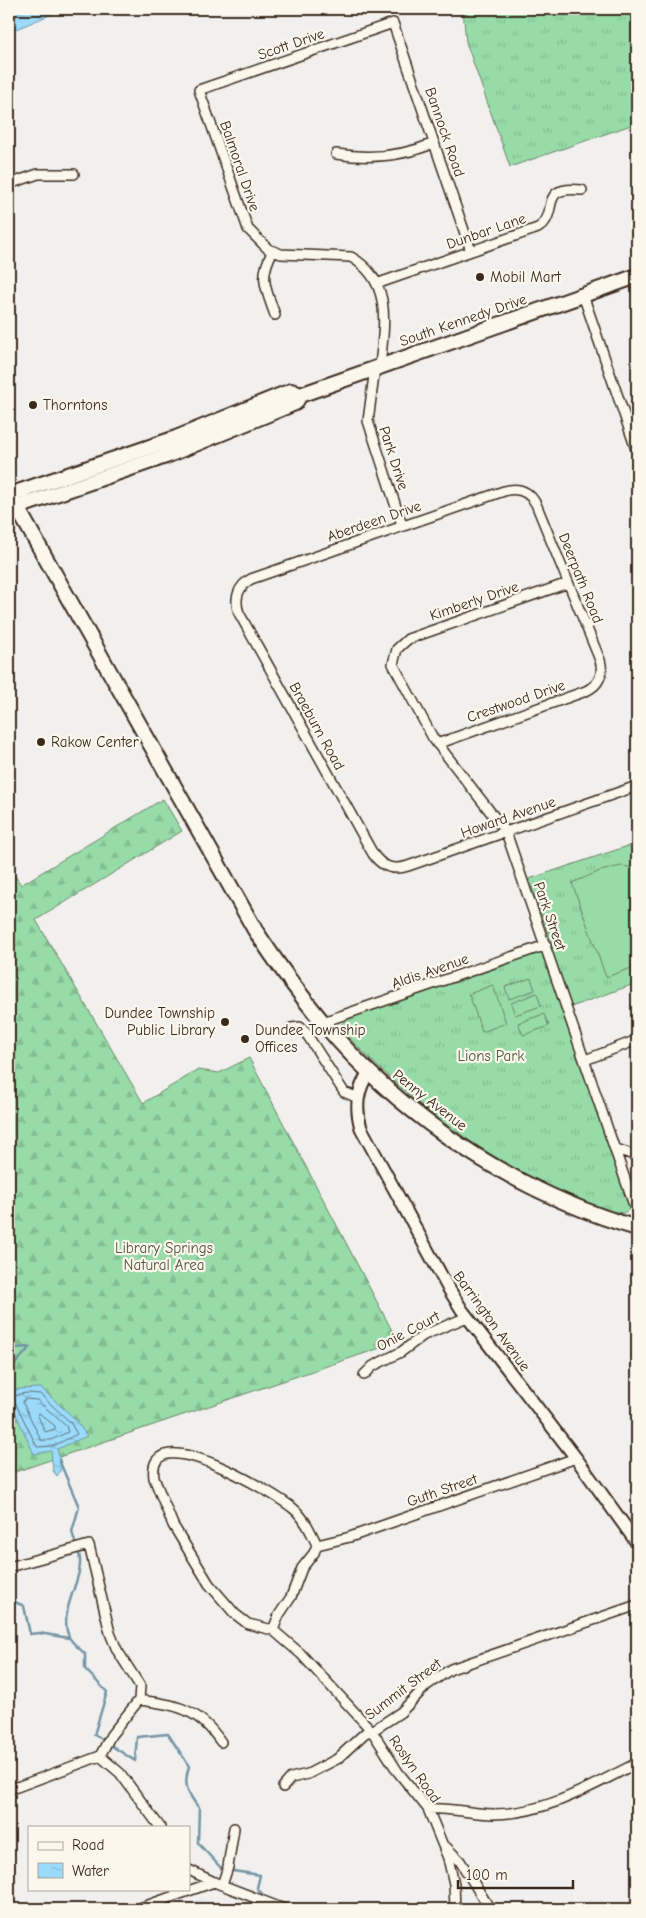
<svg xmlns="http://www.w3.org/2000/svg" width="646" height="1918" font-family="'Comic Neue',sans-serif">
  <defs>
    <pattern id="grass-tufts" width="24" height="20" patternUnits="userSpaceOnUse" patternTransform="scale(1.25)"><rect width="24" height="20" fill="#97dca8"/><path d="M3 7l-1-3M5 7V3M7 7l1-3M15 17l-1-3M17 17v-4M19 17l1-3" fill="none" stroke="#83bd90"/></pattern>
    <pattern id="forest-firs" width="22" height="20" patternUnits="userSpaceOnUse" patternTransform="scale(1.25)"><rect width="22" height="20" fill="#97dca8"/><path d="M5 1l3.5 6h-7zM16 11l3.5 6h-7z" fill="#83bd90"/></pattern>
    <pattern id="water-ripples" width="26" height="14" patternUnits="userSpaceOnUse" patternTransform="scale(1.25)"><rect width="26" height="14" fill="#9adafb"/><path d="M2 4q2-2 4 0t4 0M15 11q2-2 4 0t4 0" fill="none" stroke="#86bbd7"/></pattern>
  </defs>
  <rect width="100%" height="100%" fill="#f1f0ef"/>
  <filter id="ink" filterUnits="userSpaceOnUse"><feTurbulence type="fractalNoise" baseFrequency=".02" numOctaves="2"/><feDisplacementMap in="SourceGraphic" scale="10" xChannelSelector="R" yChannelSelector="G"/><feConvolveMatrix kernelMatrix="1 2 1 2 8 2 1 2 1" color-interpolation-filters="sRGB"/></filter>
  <g filter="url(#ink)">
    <!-- built -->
    <path fill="#e5e7f2" d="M200 1899 230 1909H172Z"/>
    <!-- grass -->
    <path fill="url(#grass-tufts)" stroke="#698363" d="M463 9H637V123L510 167 466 42Z
      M637 843V983L563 1010 630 1208 624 1213C616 1212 606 1211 598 1209 579 1203 560 1191 543 1183 464 1144 402 1095 343 1031L341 1025 348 1018 553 948 529 879Z"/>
    <!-- forest -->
    <path fill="url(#forest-firs)" stroke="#698363" d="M163 799 182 831 36 920 143 1103 198 1070 219 1073 249 1058 398 1342 9 1474V866L21 885Z"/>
    <!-- garden -->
    <path fill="#97dca8" stroke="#698363" d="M621 866 637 868V966L606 977 572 883 600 871Z
      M531 978 535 990 509 999 505 987Z
      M493 985 506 1023 482 1032 469 994Z
      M537 993 541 1006 515 1015 511 1003Z
      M544 1014 549 1026 523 1035 518 1023Z"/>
    <!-- water -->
    <path fill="url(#water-ripples)" stroke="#7494a3" d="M9 9H64L9 32Z
      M41 1388 74 1418 87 1436 57 1449 62 1467 57 1476 53 1471 51 1451 34 1454 9 1399V1392L19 1389Z"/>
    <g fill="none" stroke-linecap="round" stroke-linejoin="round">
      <!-- shore -->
      <path stroke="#617076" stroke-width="1" d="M29 1393 40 1394 70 1422 77 1434 53 1446 37 1447 13 1398 19 1394Z
        M25 1399 37 1400 66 1426 68 1432 51 1440H41L23 1403Z
        M39 1413 55 1426V1429L45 1432 38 1416Z"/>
      <!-- stream -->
      <path stroke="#7494a3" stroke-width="2.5" d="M9 1338 15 1348 30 1347 9 1371
        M59 1460 79 1507 72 1532 75 1542
        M79 1554C86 1577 57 1609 69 1637 72 1643 80 1649 85 1654V1669L107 1692 94 1735 102 1739
        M9 1594 15 1602 24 1606 30 1634 39 1633 69 1638
        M112 1746 135 1761 137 1737 168 1734 189 1766C183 1784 187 1793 199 1808L198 1843 221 1868
        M233 1871 260 1875 257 1888 264 1896"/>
      <!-- minor casing -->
      <g stroke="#3b2a1e" stroke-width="12">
        <path id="minor" d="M336 154C369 159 402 157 434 143
          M9 184 38 174H74
          M273 251C258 277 266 289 275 315
          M379 283 538 228C561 213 536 185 582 190
          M583 295 637 452
          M380 366C384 325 393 281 351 257L281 254 268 249 248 229 199 90 393 23 471 251
          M375 368 368 421 402 525
          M568 583 408 639 397 649 393 664 433 738 506 832 637 1214
          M437 744 586 691C599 685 604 674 600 660L536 504C529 491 518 487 504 491L251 579C238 586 234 599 239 613L373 854C382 867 393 871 408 866L637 786
          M323 1022 546 945
          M291 1028 300 1027 304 1030 344 1092 358 1098
          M585 1060 637 1040
          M616 1149 637 1156
          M364 1375 373 1366 401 1352 424 1335 467 1317
          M317 1545 314 1553 302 1568 291 1597 279 1615 273 1630 301 1654 372 1731 398 1772 428 1809 448 1858 454 1884 455 1909
          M317 1545 350 1537 576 1458
          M9 1567 89 1545 110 1633 117 1650 140 1686 139 1700 111 1735 100 1756
          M273 1630 248 1624 235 1614 209 1584 173 1525 154 1478C145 1414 278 1495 295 1510 305 1519 311 1532 317 1545
          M139 1700C177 1705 198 1708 221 1742
          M100 1756 120 1773 160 1827
          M283 1787 291 1778 308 1774 337 1759 365 1733 372 1731 401 1712 427 1685 451 1669 637 1605
          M9 1790 100 1756
          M428 1809C450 1807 471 1814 493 1814 546 1814 591 1786 637 1763
          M446 1847 460 1861 490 1909
          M189 1870 214 1882
          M222 1885 228 1867 234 1828
          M137 1909 214 1882 284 1909"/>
      </g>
      <!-- tertiary casing -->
      <g stroke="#3b2a1e" stroke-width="15">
        <path id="tertiary" d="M369 1072C357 1090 355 1107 361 1128L447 1286 462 1310 576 1458 637 1543"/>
      </g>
      <!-- primary casing -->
      <g stroke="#3b2a1e" stroke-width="18">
        <path id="primary" d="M9 493 255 930C288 980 325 1030 368 1071 443 1144 538 1199 637 1228
          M9 495 176 438 291 391 300 395
          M9 510 166 456 295 403 300 395 637 276"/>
      </g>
      <!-- minor -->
      <use href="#minor" stroke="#fbf7ec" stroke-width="9"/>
      <!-- tertiary -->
      <use href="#tertiary" stroke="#fbf7ec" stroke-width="11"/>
      <!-- primary -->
      <use href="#primary" stroke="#fbf7ec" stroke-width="14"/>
    </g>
  </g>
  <!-- markers -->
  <g fill="#3b2a1e" stroke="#fbf7ec" stroke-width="2">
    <circle cx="480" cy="277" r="5"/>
    <circle cx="33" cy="405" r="5"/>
    <circle cx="41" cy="742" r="5"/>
    <circle cx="225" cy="1022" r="5"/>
    <circle cx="245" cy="1039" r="5"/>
  </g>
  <g text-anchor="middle" stroke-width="4.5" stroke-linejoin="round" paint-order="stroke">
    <!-- street labels -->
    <g font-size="15" fill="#3b2a1e" stroke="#fbf7ec">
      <text transform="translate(291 44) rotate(-19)" y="5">Scott Drive</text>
      <text transform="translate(445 132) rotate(71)" y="5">Bannock Road</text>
      <text transform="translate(240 166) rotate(71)" y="5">Balmoral Drive</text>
      <text transform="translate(486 231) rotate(-19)" y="5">Dunbar Lane</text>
      <text transform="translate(463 320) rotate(-19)" y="5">South Kennedy Drive</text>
      <text transform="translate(394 458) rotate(72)" y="5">Park Drive</text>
      <text transform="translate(374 521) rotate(-19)" y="5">Aberdeen Drive</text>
      <text transform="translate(581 578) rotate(68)" y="5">Deerpath Road</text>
      <text transform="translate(474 601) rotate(-19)" y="5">Kimberly Drive</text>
      <text transform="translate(516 701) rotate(-19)" y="5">Crestwood Drive</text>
      <text transform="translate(317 726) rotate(61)" y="5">Braeburn Road</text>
      <text transform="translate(508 817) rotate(-19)" y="5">Howard Avenue</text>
      <text transform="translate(550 916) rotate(71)" y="5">Park Street</text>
      <text transform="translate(430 971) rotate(-19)" y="5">Aldis Avenue</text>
      <text transform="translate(430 1100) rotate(38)" y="5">Penny Avenue</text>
      <text transform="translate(492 1321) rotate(54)" y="5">Barrington Avenue</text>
      <text transform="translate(408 1331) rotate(-28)" y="5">Onie Court</text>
      <text transform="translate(442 1490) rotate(-19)" y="5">Guth Street</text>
      <text transform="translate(403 1689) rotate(-37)" y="5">Summit Street</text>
      <text transform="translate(415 1769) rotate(55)" y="5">Roslyn Road</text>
    </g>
    <!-- poi labels -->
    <g font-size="15" fill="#3b2a1e" stroke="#fbf7ec" text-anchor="start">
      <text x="490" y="282">Mobil Mart</text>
      <text x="43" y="410">Thorntons</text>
      <text x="51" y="747">Rakow Center</text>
      <text x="215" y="1018" text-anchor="end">Dundee Township<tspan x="215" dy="17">Public Library</tspan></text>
      <text x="255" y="1035">Dundee Township<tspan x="255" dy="17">Offices</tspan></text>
    </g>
    <!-- park labels -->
    <g font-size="15" fill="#525640" stroke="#fbf7ec">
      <text x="491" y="1061">Lions Park</text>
      <text x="164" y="1253">Library Springs<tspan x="164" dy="17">Natural Area</tspan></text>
    </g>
  </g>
  <!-- margin -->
  <rect width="646" height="1918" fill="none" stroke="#fbf7ec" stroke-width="30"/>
  <rect x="15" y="15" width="616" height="1888" fill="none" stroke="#3b2a1e" stroke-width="2" filter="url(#ink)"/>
  <!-- legend -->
  <rect x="28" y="1826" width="162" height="65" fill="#fbf7ec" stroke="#aea59a"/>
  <rect x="38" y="1842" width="25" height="8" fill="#fbf7ec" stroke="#aea59a"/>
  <text x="72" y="1850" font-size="15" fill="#3b2a1e">Road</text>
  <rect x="38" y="1863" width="25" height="15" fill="url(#water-ripples)" stroke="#aea59a"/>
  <text x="72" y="1876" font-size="15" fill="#3b2a1e">Water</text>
  <!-- scale -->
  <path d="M458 1880v8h115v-8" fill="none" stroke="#3b2a1e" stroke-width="2.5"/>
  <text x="466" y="1880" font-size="15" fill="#3b2a1e" stroke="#fbf7ec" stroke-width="4" paint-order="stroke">100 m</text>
</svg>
